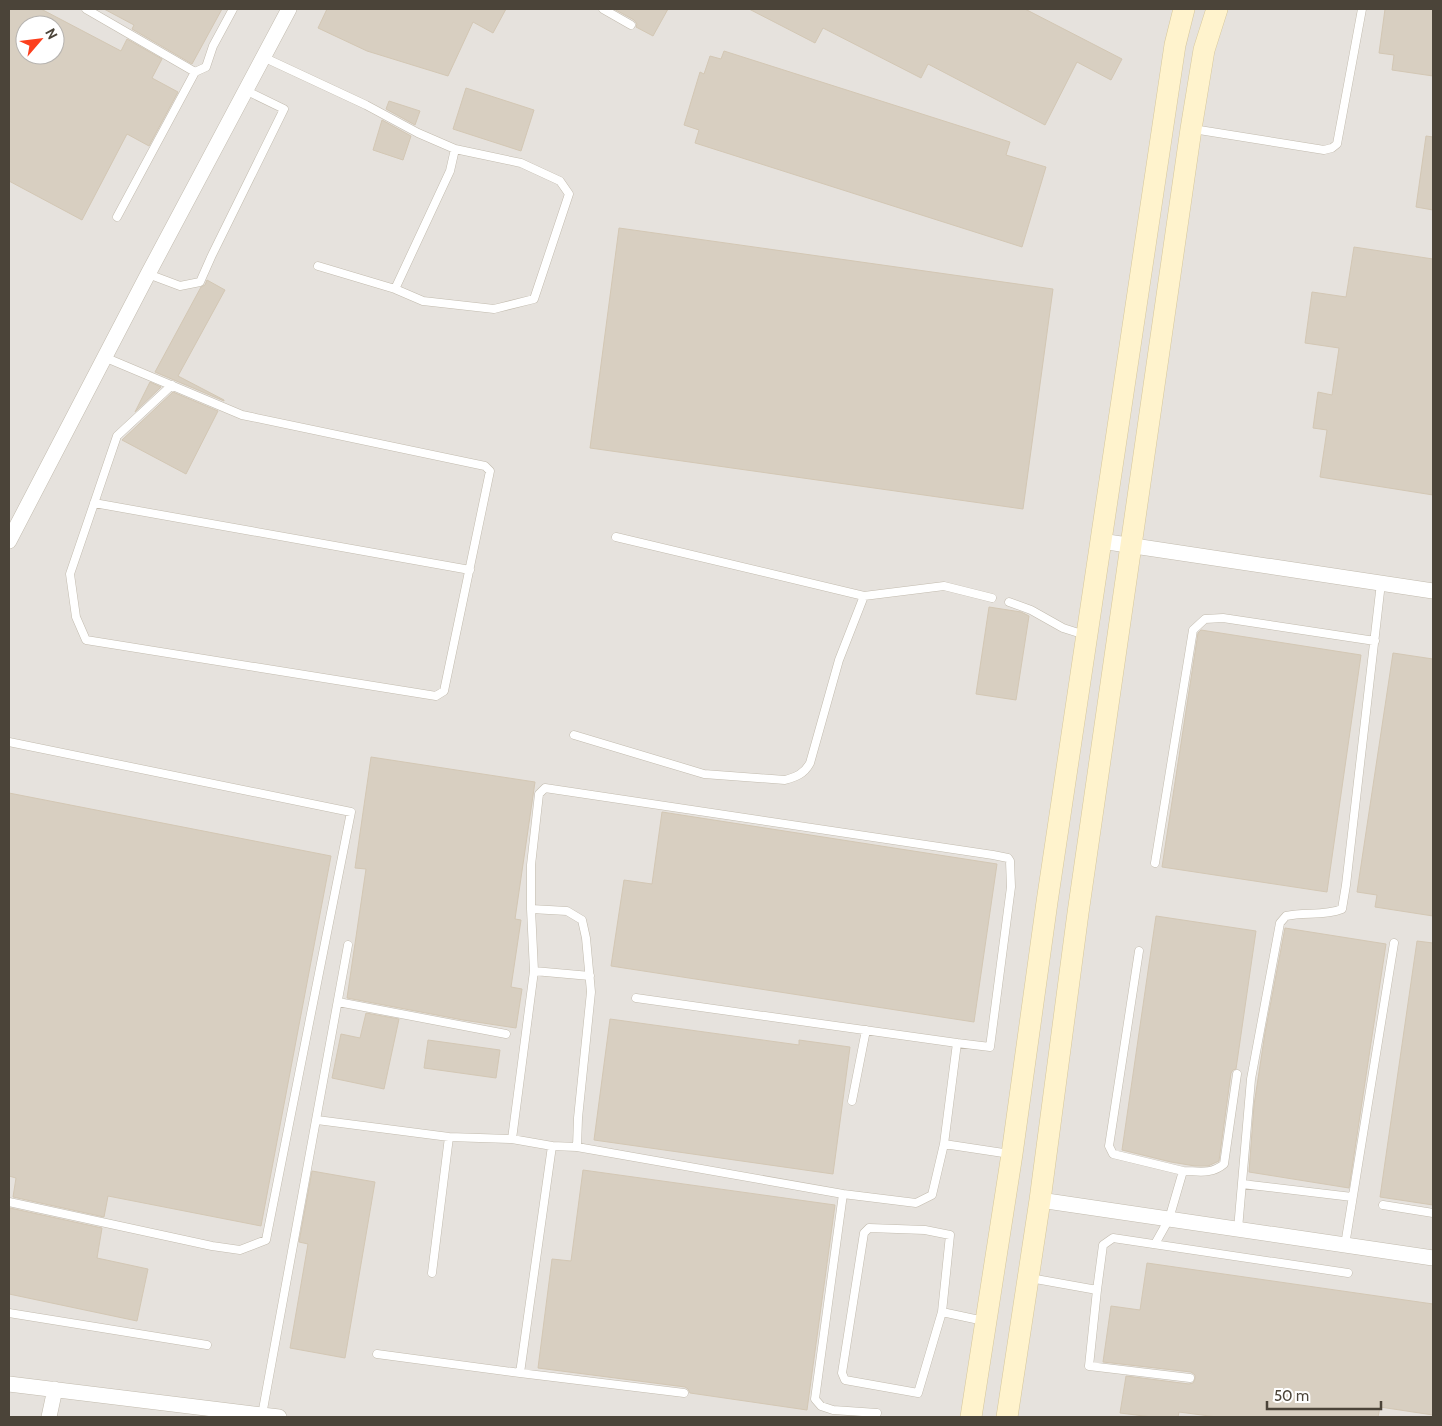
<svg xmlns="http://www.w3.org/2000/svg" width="1442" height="1426" font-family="Cabin,sans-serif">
  <rect width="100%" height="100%" fill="#f6f3ec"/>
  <!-- industrial -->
  <path fill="#e6e2dd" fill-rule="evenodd" d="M9 9H1433V1417H9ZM25 25H55V55H25Z"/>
  <!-- building -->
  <path fill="#d8cfc1" stroke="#d3c7b4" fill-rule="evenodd" d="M9 9H41L121 51 127 39 162 59 152 78 178 92 149 146 127 134 82 220 9 181ZM25 25H55V55H25Z
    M104 9H222L192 64 132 29 134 25Z
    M327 9H506L493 33 473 22 448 76 367 51 318 28Z
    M614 9H668L653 36 636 27 637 24 634 20Z
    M749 9H1025L1122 59 1111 80 1077 62 1045 125 928 64 921 78 823 28 815 43Z
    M1385 9H1433V76L1392 70 1394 55 1379 53Z
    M724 51 1010 142 1006 155 1046 167 1022 247 695 143 699 130 684 125 700 72 704 74 710 56 721 59Z
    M466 88 534 110 521 151 453 129Z
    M389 101 420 111 415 125 386 109Z
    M382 120 411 136 403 160 373 150Z
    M1426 136 1433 137V210L1416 207Z
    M619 228 1053 289 1023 509 590 448Z
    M1354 247 1433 259V495L1320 477 1327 430 1313 428 1318 392 1332 395 1339 348 1305 343 1312 292 1346 297Z
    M207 280 225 290 178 376 224 400V401L155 372 201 287 205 285Z
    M150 382 161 387 135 412Z
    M173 392 218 411 186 474 122 440Z
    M989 607 1021 612 1029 616 1016 700 976 694Z
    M1201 630 1361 655 1327 892 1162 867 1198 633Z
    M1393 653 1433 659V916L1375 907 1377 895 1357 892Z
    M371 757 535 782 515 919 521 920 511 987 522 989 516 1028 463 1020 347 998 366 869 355 868Z
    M9 793 331 856 261 1226 108 1196 104 1217 13 1197 16 1178 9 1176Z
    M662 812 997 864 974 1022 611 966 624 880 652 884Z
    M1156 916 1256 931 1236 1069 1233 1070 1231 1073 1219 1161 1208 1166H1195L1171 1162 1122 1150Z
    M1285 928 1386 944 1349 1188 1249 1172 1254 1105 1265 1033Z
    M1417 941 1433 943V1205L1380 1197Z
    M366 1013 399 1019 384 1089 332 1078 341 1034 360 1038Z
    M610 1019 799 1045V1040L850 1047 833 1174 594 1140Z
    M428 1040 500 1050 496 1078 424 1068Z
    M583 1170 835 1205 807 1410 690 1393 688 1389 685 1387 538 1368 552 1259 571 1261Z
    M312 1171 375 1182 345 1358 290 1348 308 1244 299 1242Z
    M10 1208 102 1228 97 1258 148 1269 137 1321 9 1294V1218Z
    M1147 1263 1433 1304V1415L1380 1407 1378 1417H1217L1179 1412 1178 1417H1152L1120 1413 1126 1376 1189 1384 1193 1383 1195 1379V1375L1191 1372 1103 1362 1111 1306 1140 1310Z"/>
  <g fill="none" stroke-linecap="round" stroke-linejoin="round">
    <!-- lane casing -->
    <g stroke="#c2bbae" stroke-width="9">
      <path id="lane" d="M86 9 195 72 206 67 213 46 233 9
        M603 9 631 25
        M263 57 366 105 418 133 455 149 521 163 560 181 569 194 534 299 494 309 423 301 395 289 450 171 455 149
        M1193 129 1324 150 1332 148 1337 144 1362 9
        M117 217 195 72
        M318 266 395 289
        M148 274 180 286 200 282 212 255 284 109 245 90
        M104 357 242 415 485 466 490 471 444 691 436 696 86 640 76 617 70 574 117 436 172 385
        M94 503 470 570
        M616 537 864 596
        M1009 602 1031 610 1063 628 1085 635
        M574 735 704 774 785 780C796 777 804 774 810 763L839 660 864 596 944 586 992 598
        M9 742 351 812 266 1240 240 1250 212 1246 9 1202
        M1155 863 1193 630 1205 619 1223 618 1375 641
        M531 909 567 911 582 920 586 938 591 992 578 1118 577 1147
        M1139 951 1109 1146 1113 1154 1183 1171
        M534 971 590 976
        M636 998 957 1043 944 1144 1010 1154
        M338 1002 506 1034
        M852 1101 866 1030
        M317 1120 449 1137 512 1139 552 1146 520 1373 684 1393
        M512 1139 534 971 531 909V865L539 794 545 788 993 855 1008 858 1010 861 1011 887 990 1047 957 1043
        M552 1146 577 1147 843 1194 916 1203 932 1195 944 1144
        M1242 1184 1352 1197
        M843 1194 815 1399 821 1406 833 1410 877 1413
        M1383 1205 1433 1213
        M1238 1229 1251 1079 1280 923 1286 916C1305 912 1325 916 1342 909L1346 885 1381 583
        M1155 1244 1169 1219 1183 1171C1198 1171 1211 1175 1224 1164L1237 1074
        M1345 1245 1394 943
        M432 1273 449 1137
        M1030 1278 1097 1290 1103 1245 1113 1238 1348 1273
        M1097 1290 1089 1366 1190 1378
        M942 1312 918 1393 845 1380 842 1373 864 1233 869 1228 925 1230 950 1235 942 1312 984 1321
        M9 1313 207 1345
        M377 1354 520 1373
        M262 1415 348 945"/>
    </g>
    <!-- street casing -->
    <g stroke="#c2bbae" stroke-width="16">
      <path id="street" d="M9 541 148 274 289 9
        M1101 541 1433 591
        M1040 1200 1433 1258
        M9 1384 279 1417
        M49 1417 55 1389"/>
    </g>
    <!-- secondary casing -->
    <g stroke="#d6c79b" stroke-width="22">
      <path id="secondary" d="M971 1417 1012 1154 1047 902 1175 45 1184 9
        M1007 1417 1040 1200 1078 913 1191 129 1204 50 1217 9"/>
    </g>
    <!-- lane -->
    <use href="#lane" stroke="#fff" stroke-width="8"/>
    <!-- street -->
    <use href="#street" stroke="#fff" stroke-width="15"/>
    <!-- secondary -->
    <use href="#secondary" stroke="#fff3cd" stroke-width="21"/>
  </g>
  <!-- border -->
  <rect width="1442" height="1426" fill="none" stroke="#4b4439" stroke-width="20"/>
  <!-- north arrow -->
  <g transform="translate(40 40) rotate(62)"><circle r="24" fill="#ffffff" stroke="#b7b4b0"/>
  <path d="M0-4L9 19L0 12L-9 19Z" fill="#fc3f1d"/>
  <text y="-8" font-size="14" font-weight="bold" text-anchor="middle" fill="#4b4439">N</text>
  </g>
  <!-- scale -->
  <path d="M1267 1401v8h114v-8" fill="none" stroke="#4b4439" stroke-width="2.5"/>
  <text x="1274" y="1401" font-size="15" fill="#4b4439" stroke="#ffffff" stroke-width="4" paint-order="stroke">50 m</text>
</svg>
